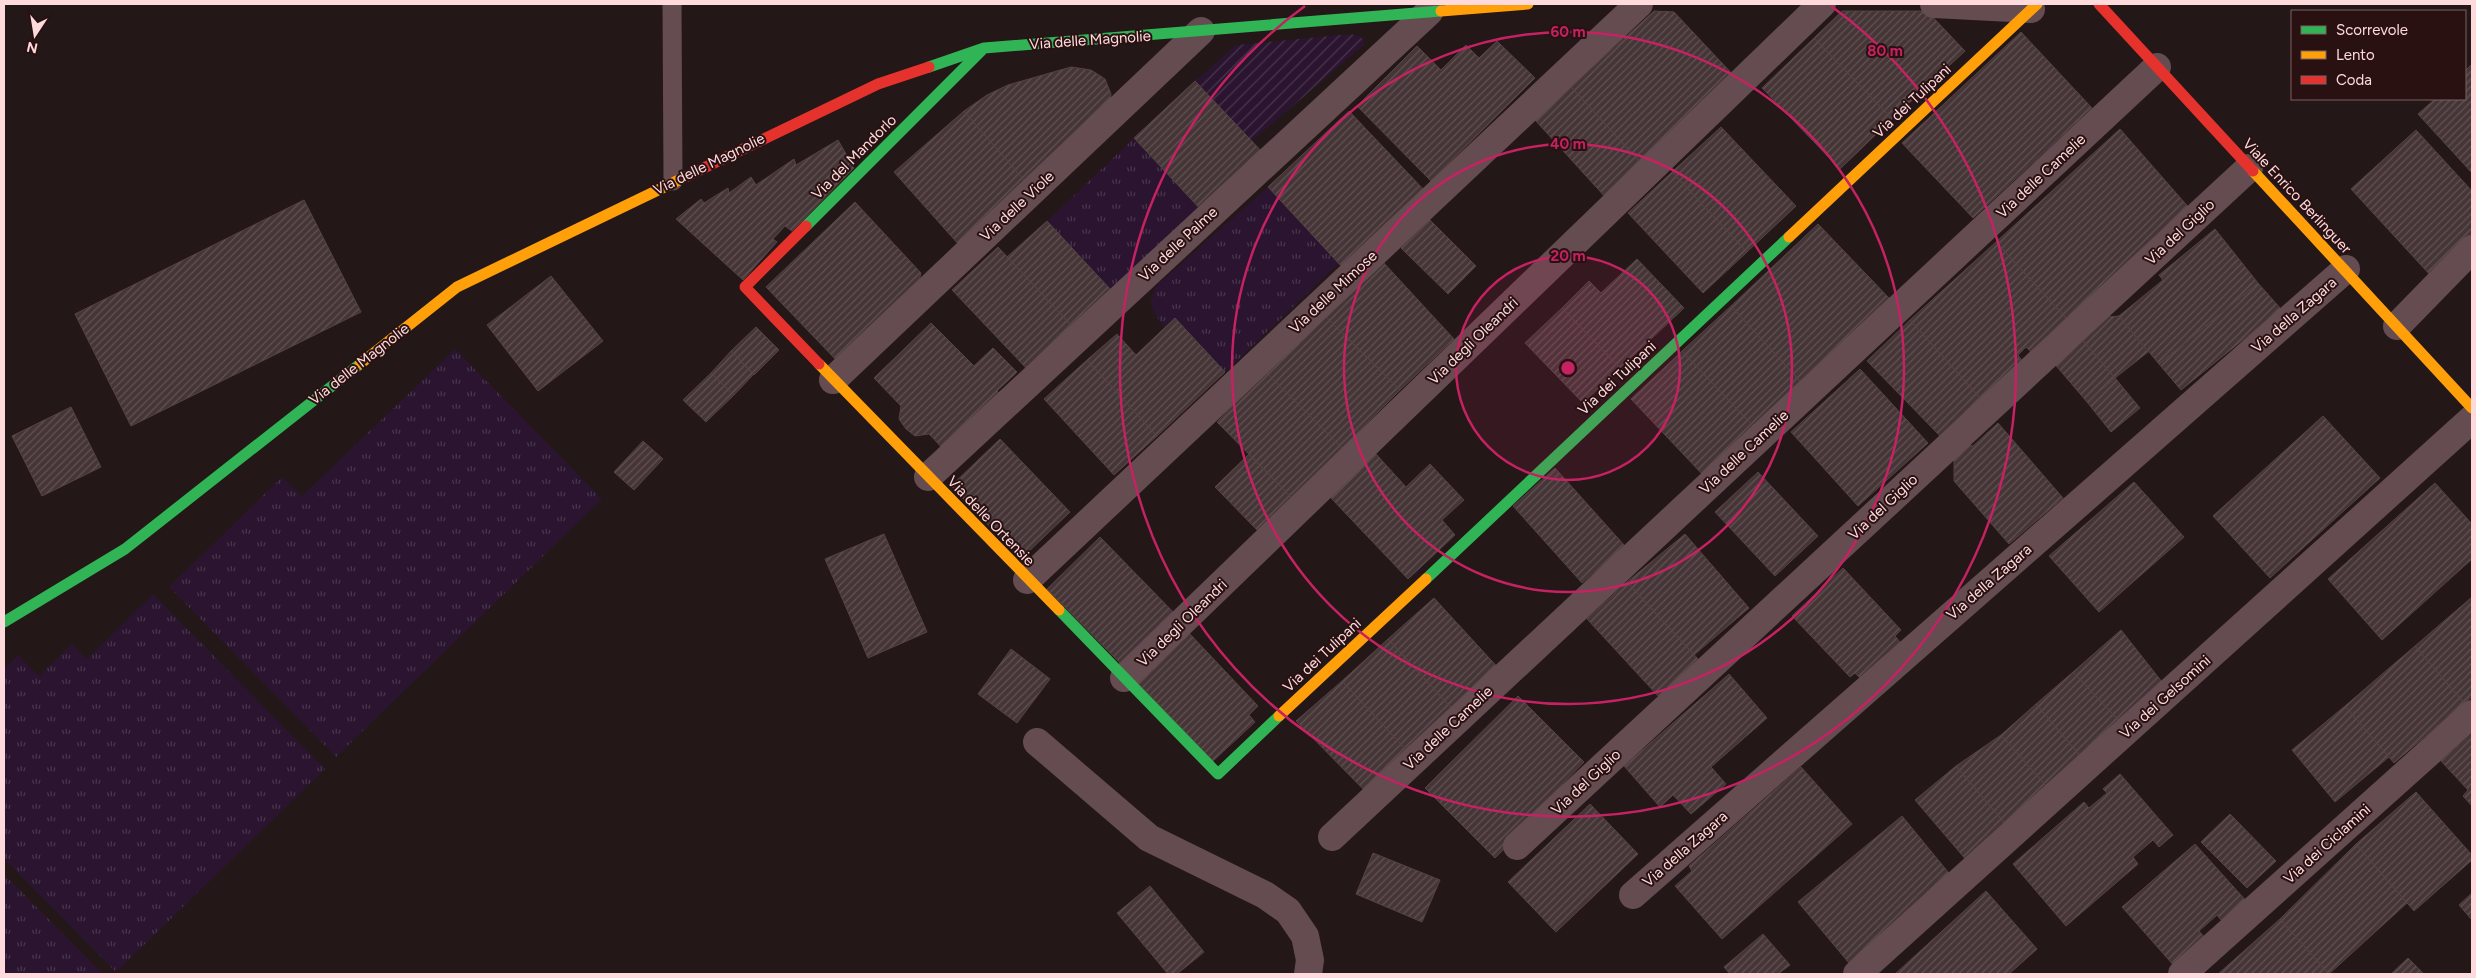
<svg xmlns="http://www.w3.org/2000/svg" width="2476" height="978" font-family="Figtree,sans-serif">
  <defs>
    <pattern id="grass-tufts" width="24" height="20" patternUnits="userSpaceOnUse" patternTransform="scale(1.25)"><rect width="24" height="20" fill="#2a142f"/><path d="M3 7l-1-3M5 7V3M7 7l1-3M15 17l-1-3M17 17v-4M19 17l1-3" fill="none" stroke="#4a364d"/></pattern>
    <pattern id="garden-furrows" width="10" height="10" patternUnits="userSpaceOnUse" patternTransform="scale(1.25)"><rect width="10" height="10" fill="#2a142f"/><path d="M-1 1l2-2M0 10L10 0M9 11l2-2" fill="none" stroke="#4a364d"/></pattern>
    <pattern id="building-hatch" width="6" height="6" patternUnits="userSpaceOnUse" patternTransform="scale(1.25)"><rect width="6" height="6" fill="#453536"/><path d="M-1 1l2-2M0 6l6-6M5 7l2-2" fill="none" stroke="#615253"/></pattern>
  </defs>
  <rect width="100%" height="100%" fill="#231717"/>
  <!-- grass -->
  <path fill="url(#grass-tufts)" d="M1134 138 1202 211 1111 290 1047 221Z
    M1268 187 1340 262 1225 372 1175 319 1165 328C1152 310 1145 305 1158 284Z
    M455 349 602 499 336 757 169 587 282 477 302 496Z
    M153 594 325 769 116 972 4 859V669L18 655 39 676 72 644 87 659Z
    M4 874 103 974H4Z"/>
  <!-- garden -->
  <path fill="url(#garden-furrows)" d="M1351 34 1359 36 1364 40V45L1252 141 1195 81 1236 45Z"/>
  <!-- building -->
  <path fill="url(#building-hatch)" stroke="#574242" d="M1654 11 1674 12 1737 79 1644 166 1571 87Z
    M1842 11H1927L1965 51 1892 119 1814 38Z
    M2021 32 2092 108 1973 218 1902 143Z
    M1814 38 1892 119 1840 169 1762 88Z
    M1497 41 1535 78 1431 181 1357 106 1417 46 1441 70 1466 45 1479 58Z
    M2472 64V173L2418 114 2435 99H2465V71Z
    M1071 67 1091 70 1105 79 1111 94 1108 114 1028 185 964 111 987 95 1008 85Z
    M1195 81 1265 155 1203 212 1134 138Z
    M1571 87 1644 166 1607 199 1535 120Z
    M964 111 1028 185 960 246 894 172Z
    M1349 111 1425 191 1343 268 1268 187Z
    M1721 127 1796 206 1747 252 1672 172Z
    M2120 129 2191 210 2067 319 1996 242Z
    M2416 130 2472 191V239L2431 276 2351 189Z
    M838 140 854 168 792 231 785 226 773 239 777 242 743 280 676 219 701 199 704 203 728 188 729 193 751 177 756 185 794 159 796 165Z
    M1672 172 1747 252 1703 293 1628 213Z
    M304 200 361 312 131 426 75 314Z
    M855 202 921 273 916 293 840 364 766 287Z
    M1430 220 1476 266 1448 294 1401 248Z
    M1047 221 1111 290 1072 326 1007 257Z
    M1818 224 1889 298 1800 381 1731 306Z
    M2215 229 2258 283 2159 364 2119 316 2163 280 2159 275Z
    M1996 242 2067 319 2031 352 2026 347 2018 355 2022 361 1981 399 1910 320Z
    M998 247 1072 326 1026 368 952 290Z
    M1637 259 1684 308 1620 368 1562 308 1589 281 1601 293Z
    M1383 262 1454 339 1400 390 1324 315Z
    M551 276 603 341 538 391 487 325Z
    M2258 283 2281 309 2181 390 2159 364Z
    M1731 306 1800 381 1753 426 1682 351Z
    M1562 308 1620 368 1583 403 1525 343Z
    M1324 315 1400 390 1342 448 1266 372Z
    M2119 316 2148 352 2115 378 2080 337 2106 317Z
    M1175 318 1225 372 1157 436 1087 360 1117 334 1136 355Z
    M1910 320 1981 399 1941 437 1867 361Z
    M931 323 974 366 993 348 1017 372 997 391 1004 398 947 453 929 434 915 436 906 429 899 419 901 406 874 378Z
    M756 327 779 350 754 375 731 351Z
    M2080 337 2115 378 2087 402 2052 361Z
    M731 351 754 374 734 395 711 373Z
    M1682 351 1753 426 1702 474 1631 399Z
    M1087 360 1157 436 1114 475 1044 399Z
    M1860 369 1928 443 1858 506 1791 432Z
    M1266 372 1342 448 1292 498 1217 422Z
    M711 373 734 395 706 422 683 400Z
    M2115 378 2140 408 2111 432 2087 402Z
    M71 407 101 467 42 496 12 436Z
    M2323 416 2380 478 2270 578 2213 516Z
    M1998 423 2063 498 2009 544 1954 481V460L1967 445 1973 446Z
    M1000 439 1070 512 1021 559 951 486Z
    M643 441 663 459 634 490 614 472Z
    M1249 454 1292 498 1258 531 1215 487Z
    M1376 454 1406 487 1430 464 1464 500 1442 520 1455 535 1408 579 1330 497Z
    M1555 468 1625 546 1582 583 1513 506Z
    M1758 472 1818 536 1775 576 1715 512Z
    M2134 482 2184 537 2099 612 2049 556Z
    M2435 483 2472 524V559L2382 640 2328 579Z
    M884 534 927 632 868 658 825 559Z
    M1685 534 1749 608 1694 655 1627 582Z
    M1100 537 1178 617 1125 668 1047 589Z
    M1843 568 1901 630 1895 636 1900 642 1861 679 1855 673 1850 677 1792 616Z
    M1627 582 1699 660 1659 697 1587 619Z
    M2472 597V697L2464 703 2415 646Z
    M1434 598 1502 672 1456 713 1388 639Z
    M2121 630 2166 687 2123 725 2073 672Z
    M1189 633 1258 706 1249 715 1255 722 1213 761 1137 682Z
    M1388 639 1456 713 1411 755 1342 681Z
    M2415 646 2464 703 2394 763 2345 706Z
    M1011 649 1050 679 1017 723 978 694Z
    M2073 672 2123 725 2083 759 2036 704Z
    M1729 674 1767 718 1711 767 1726 784 1691 814 1673 795 1660 807 1624 766Z
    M1342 681 1411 755 1368 794 1296 721Z
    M1518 696 1584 762 1557 790 1561 793 1495 858 1425 788Z
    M2036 704 2083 759 2049 789 2001 735Z
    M2345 706 2389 757 2335 802 2292 750Z
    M2472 734V806L2463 796 2468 790 2441 761Z
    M2001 735 2049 789 2008 827 1956 766Z
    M1956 766 2008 827 1967 861 1915 800Z
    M1801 767 1852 824 1722 939 1675 886 1692 871 1689 866Z
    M2120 774 2173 835 2159 847 2153 840 2133 857 2138 864 2066 926 2013 864 2084 802 2089 808 2107 793 2103 789Z
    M2416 792 2472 855V860L2414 911 2356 844Z
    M1590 804 1638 854 1556 932 1508 882Z
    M2230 814 2276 861 2247 888 2201 842Z
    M1902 816 1953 878 1849 963 1798 902Z
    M2195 844 2249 904 2225 925 2217 915 2199 931 2206 939 2175 967 2122 907Z
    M2356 844 2407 903 2329 974 2280 919Z
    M1373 853 1440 880 1422 922 1356 894Z
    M1150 886 1204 952 1177 974H1168L1117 913Z
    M1986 891 2037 949 2009 974H1895Z
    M2472 893V920L2459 905Z
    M2280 919 2329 974H2218Z
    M1763 934 1790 965 1778 974H1730L1724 967Z
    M2408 958 2424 974H2391Z"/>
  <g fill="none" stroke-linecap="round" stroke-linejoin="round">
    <!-- lane -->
    <path stroke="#644c50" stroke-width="19" d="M672 4 673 181"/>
    <!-- street -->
    <path stroke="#644c50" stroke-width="28" d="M1934 4 2031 9
      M2397 326 2472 249
      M833 380 1201 31
      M928 477 1429 12
      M1027 580 1639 4
      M1124 678 1822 4
      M1037 742 1149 838 1265 895 1288 911 1305 936 1310 960 1308 974
      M1332 837 2157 67
      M1517 846 2249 168
      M1633 895 2346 269
      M1857 974 2472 419
      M2182 974 2472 714"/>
    <!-- fast -->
    <path stroke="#30b455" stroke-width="11" d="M929 67 984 48 1441 11
      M806 226 984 48
      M1426 579 1789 237
      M1059 610 1218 774 1279 716
      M4 622 125 549 360 364"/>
    <!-- slow -->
    <path stroke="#ff9f0a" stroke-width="11" d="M1441 11 1528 4
      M2253 171 2472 408
      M1789 237 2037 4
      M360 364 457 287 683 178
      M819 364 1059 610
      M1279 716 1426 579"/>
    <!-- jam -->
    <path stroke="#e5322d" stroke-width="11" d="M2099 4 2253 171
      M683 178 878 84 929 67
      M806 226 745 287 819 364"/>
  </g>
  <!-- distance rings -->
  <circle cx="1568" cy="368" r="112" fill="#c52262" fill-opacity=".12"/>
  <g fill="none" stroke="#c52262" stroke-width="2.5">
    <circle cx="1568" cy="368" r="112"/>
    <circle cx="1568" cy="368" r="224"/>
    <circle cx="1568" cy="368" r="336"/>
    <path d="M1831 6A448 448 0 1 1 1305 6"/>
  </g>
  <g text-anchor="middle" stroke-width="4" stroke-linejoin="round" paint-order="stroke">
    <!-- street labels -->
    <g font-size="15" fill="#fedadd" stroke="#291112">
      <text transform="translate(1090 40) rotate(-4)" y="5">Via delle Magnolie</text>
      <text transform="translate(1912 101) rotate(-43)" y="5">Via dei Tulipani</text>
      <text transform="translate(854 157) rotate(-45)" y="5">Via del Mandorlo</text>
      <text transform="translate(709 164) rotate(-26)" y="5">Via delle Magnolie</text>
      <text transform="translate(2041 176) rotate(-43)" y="5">Via delle Camelie</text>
      <text transform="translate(2297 196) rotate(47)" y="5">Viale Enrico Berlinguer</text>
      <text transform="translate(1017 206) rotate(-43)" y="5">Via delle Viole</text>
      <text transform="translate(2180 232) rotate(-43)" y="5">Via del Giglio</text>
      <text transform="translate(1178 244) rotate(-43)" y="5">Via delle Palme</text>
      <text transform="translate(1333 292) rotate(-43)" y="5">Via delle Mimose</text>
      <text transform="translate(2294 315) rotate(-41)" y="5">Via della Zagara</text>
      <text transform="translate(1473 341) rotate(-44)" y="5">Via degli Oleandri</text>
      <text transform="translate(359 364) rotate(-38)" y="5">Via delle Magnolie</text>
      <text transform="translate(1617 378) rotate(-43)" y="5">Via dei Tulipani</text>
      <text transform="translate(1744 452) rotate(-43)" y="5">Via delle Camelie</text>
      <text transform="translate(1883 507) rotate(-43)" y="5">Via del Giglio</text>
      <text transform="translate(991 521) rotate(46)" y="5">Via delle Ortensie</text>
      <text transform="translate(1989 582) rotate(-41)" y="5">Via della Zagara</text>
      <text transform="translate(1182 623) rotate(-44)" y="5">Via degli Oleandri</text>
      <text transform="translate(1322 655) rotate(-43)" y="5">Via dei Tulipani</text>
      <text transform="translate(2165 697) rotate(-42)" y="5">Via dei Gelsomini</text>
      <text transform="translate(1448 728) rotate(-43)" y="5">Via delle Camelie</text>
      <text transform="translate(1586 782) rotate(-43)" y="5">Via del Giglio</text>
      <text transform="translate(2327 844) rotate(-42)" y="5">Via dei Ciclamini</text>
      <text transform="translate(1685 849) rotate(-41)" y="5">Via della Zagara</text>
    </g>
  </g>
  <circle cx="1568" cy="368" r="8" fill="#c52262" stroke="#291112" stroke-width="2.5"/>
  <g font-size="15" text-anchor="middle" font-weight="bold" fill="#c52262" stroke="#291112" stroke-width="4" stroke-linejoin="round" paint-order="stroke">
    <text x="1568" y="37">60 m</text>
    <text x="1885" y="56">80 m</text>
    <text x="1568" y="149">40 m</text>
    <text x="1568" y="261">20 m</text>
  </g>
  <!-- border -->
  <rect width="2476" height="978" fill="none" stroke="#fedadd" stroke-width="10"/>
  <!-- legend -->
  <rect x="2291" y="10" width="175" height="90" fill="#291112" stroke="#7e6163"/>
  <rect x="2301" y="26" width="25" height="8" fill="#30b455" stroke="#7e6163"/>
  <text x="2336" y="35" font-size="15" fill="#fedadd">Scorrevole</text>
  <rect x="2301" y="51" width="25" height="8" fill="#ff9f0a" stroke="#7e6163"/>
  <text x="2336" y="60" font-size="15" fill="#fedadd">Lento</text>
  <rect x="2301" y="76" width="25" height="8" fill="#e5322d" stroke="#7e6163"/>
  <text x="2336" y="85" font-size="15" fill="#fedadd">Coda</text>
  <!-- north arrow -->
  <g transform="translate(35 35) rotate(192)" stroke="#291112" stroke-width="4" paint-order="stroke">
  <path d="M0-4L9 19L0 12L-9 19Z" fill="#fedadd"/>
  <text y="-8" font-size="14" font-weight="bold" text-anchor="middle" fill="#fedadd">N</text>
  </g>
</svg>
